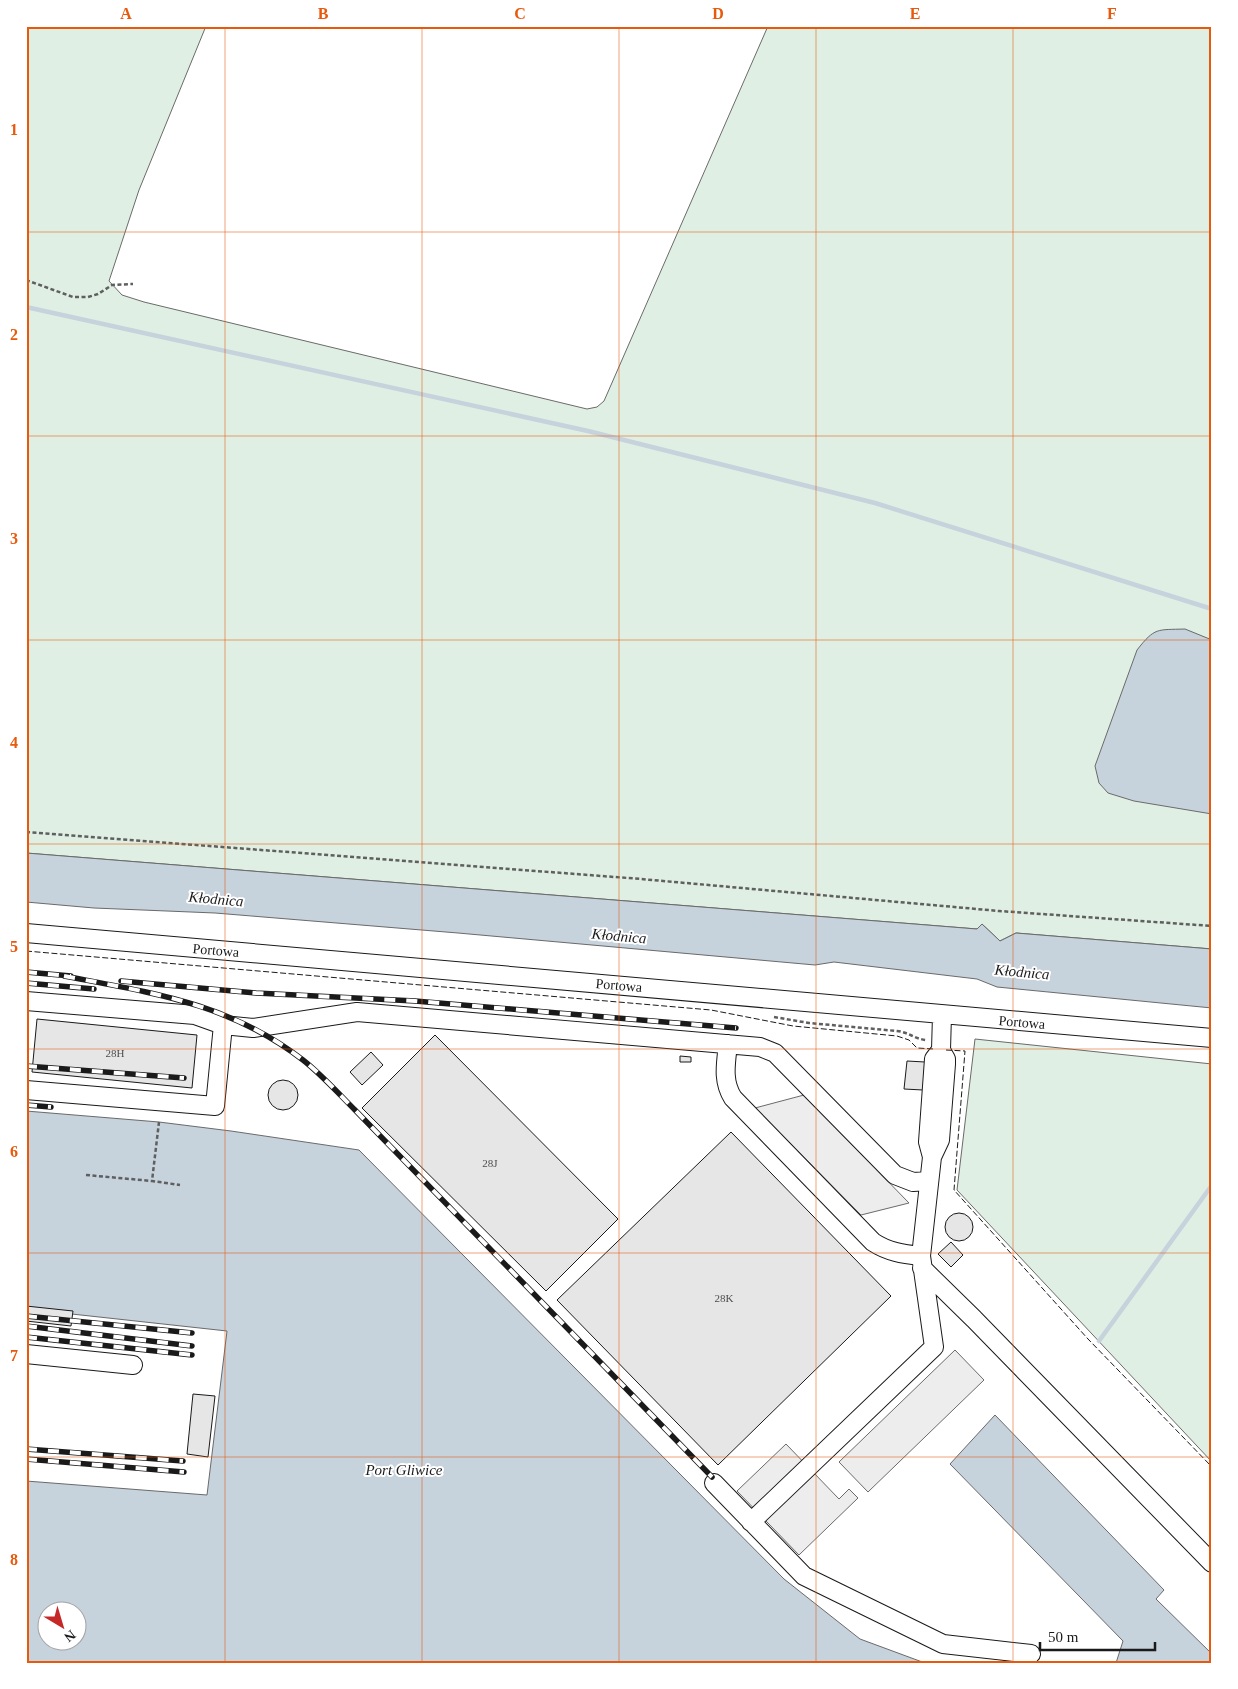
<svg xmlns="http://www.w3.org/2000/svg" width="1238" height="1689" font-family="Georgia,serif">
  <rect width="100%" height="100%" fill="#fff"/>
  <!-- green -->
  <path fill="#e0efe3" stroke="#6a6a6a" d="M26 26H206L139 190 109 281 122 295 144 302 587 409 597 407 604 401 768 26H1212V949L1016 933 1000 941 982 924 977 929 26 853Z
    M975 1039 1212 1064V1462L957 1190Z"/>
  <!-- parking -->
  <path fill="#ededed" stroke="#6a6a6a" d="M804 1095 909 1203 861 1215 755 1108Z
    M955 1350 984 1380 868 1492 839 1462Z
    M786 1444 839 1499 849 1489 858 1498 799 1555 737 1491Z"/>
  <!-- water -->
  <path fill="#c6d2dc" stroke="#6a6a6a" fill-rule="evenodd" d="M1185 629 1212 640V814L1134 801 1108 793 1099 783 1095 766 1137 650C1155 627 1157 630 1185 629Z
    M26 853 977 929 982 924 1000 941 1016 933 1212 949V1008L997 987 977 979 834 962 815 965 458 933 215 913 94 908 26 902Z
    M26 1111 159 1122 231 1131 359 1150 784 1579 860 1639 925 1663H26V1481L207 1495 227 1331 26 1309ZM48 1612H78V1642H48Z
    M995 1415 1164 1590 1156 1599 1212 1654V1663H1116L1123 1641 950 1464Z"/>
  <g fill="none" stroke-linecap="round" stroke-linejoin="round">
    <!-- stream -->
    <path stroke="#c6d2dc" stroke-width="4.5" d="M26 307 588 431 875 503 1212 609
      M1099 1341 1212 1185"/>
  </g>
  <!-- building -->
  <path fill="#e6e6e6" stroke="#1a1a1a" d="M37 1019 197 1035 192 1088 32 1072Z
    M435 1035 618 1219 546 1291 362 1108Z
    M371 1052 383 1065 362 1085 350 1072Z
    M680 1056 691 1057V1062H680Z
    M907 1061 925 1062 923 1090 904 1089Z
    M268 1095a15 15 0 1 1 30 0a15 15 0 1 1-30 0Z
    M731 1132 891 1296 718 1465 557 1300Z
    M945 1227a14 14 0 1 1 28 0a14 14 0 1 1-28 0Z
    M951 1242 963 1255 951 1267 938 1254Z
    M26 1306 73 1311 71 1326 26 1321Z
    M193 1394 215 1396 208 1457 187 1454Z"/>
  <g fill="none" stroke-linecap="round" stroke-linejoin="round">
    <!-- minor casing -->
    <g stroke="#1a1a1a" stroke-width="20">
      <path id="minor" d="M26 933 1212 1038
        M26 1001 195 1015 223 1025 215 1106 26 1090
        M223 1025 253 1028 357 1012 760 1047 775 1053 895 1175 913 1182 929 1181
        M728 1044C726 1063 722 1081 733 1098L873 1242C888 1252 903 1254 921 1256
        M932 1157 940 1140 946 1064V1059L941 1050 942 1015
        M922 1268 974 1319 1212 1563
        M26 1354 133 1365
        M714 1483 804 1576 943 1644 1031 1654
        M751 1522 934 1347 921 1256 932 1157 928 1142 934 1059 941 1050"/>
    </g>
    <!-- path -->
    <path stroke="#5f5f5f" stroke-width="2.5" stroke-dasharray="4 2.5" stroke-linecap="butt" d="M26 280 73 297H88L98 294 112 285 133 284
      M26 832 641 879 999 911 1212 926
      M774 1017 809 1023 897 1031C908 1032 915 1039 926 1040
      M159 1122 152 1181 180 1185
      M86 1175 152 1181"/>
    <!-- minor -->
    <use href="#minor" stroke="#fff" stroke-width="18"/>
    <!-- rail casing -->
    <g stroke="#1a1a1a" stroke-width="5.5">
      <path id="rail" d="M26 972 71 976
        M64 976C153 993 229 1003 303 1060 322 1075 338 1093 355 1110L712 1477
        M121 981 256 993 415 1001 736 1028
        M26 983 94 989
        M26 1066 184 1078
        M26 1105 51 1107
        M26 1316 192 1333
        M26 1326 192 1346
        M26 1337 192 1355
        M26 1449 183 1461
        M26 1459 184 1472"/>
    </g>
    <!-- rail -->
    <use href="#rail" stroke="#fff" stroke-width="4" stroke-dasharray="11" stroke-linecap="butt"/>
    <!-- fence -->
    <path stroke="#1a1a1a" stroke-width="1" stroke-dasharray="6 2.5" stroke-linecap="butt" d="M26 951 711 1010 793 1026 897 1036 909 1040 917 1048 934 1049
      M946 1050 965 1051 954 1190 1088 1339 1212 1467"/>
  </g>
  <!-- grid -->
  <path fill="none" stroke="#e8590c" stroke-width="1" stroke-opacity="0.55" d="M225 26V1663M422 26V1663M619 26V1663M816 26V1663M1013 26V1663M26 232H1212M26 436H1212M26 640H1212M26 844H1212M26 1049H1212M26 1253H1212M26 1457H1212"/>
  <g text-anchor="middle" stroke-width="4" stroke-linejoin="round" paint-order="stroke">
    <!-- number labels -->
    <g font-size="11" fill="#4d4d4d">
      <text x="115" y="1057">28H</text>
      <text x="490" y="1167">28J</text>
      <text x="724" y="1302">28K</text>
    </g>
    <!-- street labels -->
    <g font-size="14" fill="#1a1a1a" stroke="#fff">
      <text transform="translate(216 950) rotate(5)" y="5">Portowa</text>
      <text transform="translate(619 985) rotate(5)" y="5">Portowa</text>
      <text transform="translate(1022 1022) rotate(5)" y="5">Portowa</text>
    </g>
    <!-- water labels -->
    <g font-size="15" font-style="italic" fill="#1a1a1a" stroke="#fff">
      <text transform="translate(216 899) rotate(5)" y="5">Kłodnica</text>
      <text transform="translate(619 936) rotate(5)" y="5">Kłodnica</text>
      <text transform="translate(1022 972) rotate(5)" y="5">Kłodnica</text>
      <text x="404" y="1475">Port Gliwice</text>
    </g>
  </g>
  <!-- border -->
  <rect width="1238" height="1689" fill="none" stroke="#ffffff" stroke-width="55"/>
  <!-- north arrow -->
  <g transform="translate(62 1626) rotate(142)"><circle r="24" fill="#ffffff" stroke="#a3a3a3"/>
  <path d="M0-4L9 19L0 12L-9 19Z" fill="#c62828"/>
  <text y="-8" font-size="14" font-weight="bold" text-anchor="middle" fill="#1a1a1a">N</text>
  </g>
  <!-- scale -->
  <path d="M1040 1642v8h115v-8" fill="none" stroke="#1a1a1a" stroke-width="2.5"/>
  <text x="1048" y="1642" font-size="15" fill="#1a1a1a" stroke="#ffffff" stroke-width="4" paint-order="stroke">50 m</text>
  <rect x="28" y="28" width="1182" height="1634" fill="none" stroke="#e8590c" stroke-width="2"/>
  <g font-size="16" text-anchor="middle" font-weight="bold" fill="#e8590c">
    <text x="126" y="19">A</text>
    <text x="323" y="19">B</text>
    <text x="520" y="19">C</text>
    <text x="718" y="19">D</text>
    <text x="915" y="19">E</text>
    <text x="1112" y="19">F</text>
    <text x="14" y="135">1</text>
    <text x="14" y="340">2</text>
    <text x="14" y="544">3</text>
    <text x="14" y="748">4</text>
    <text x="14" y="952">5</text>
    <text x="14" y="1157">6</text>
    <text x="14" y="1361">7</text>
    <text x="14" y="1565">8</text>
  </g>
</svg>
